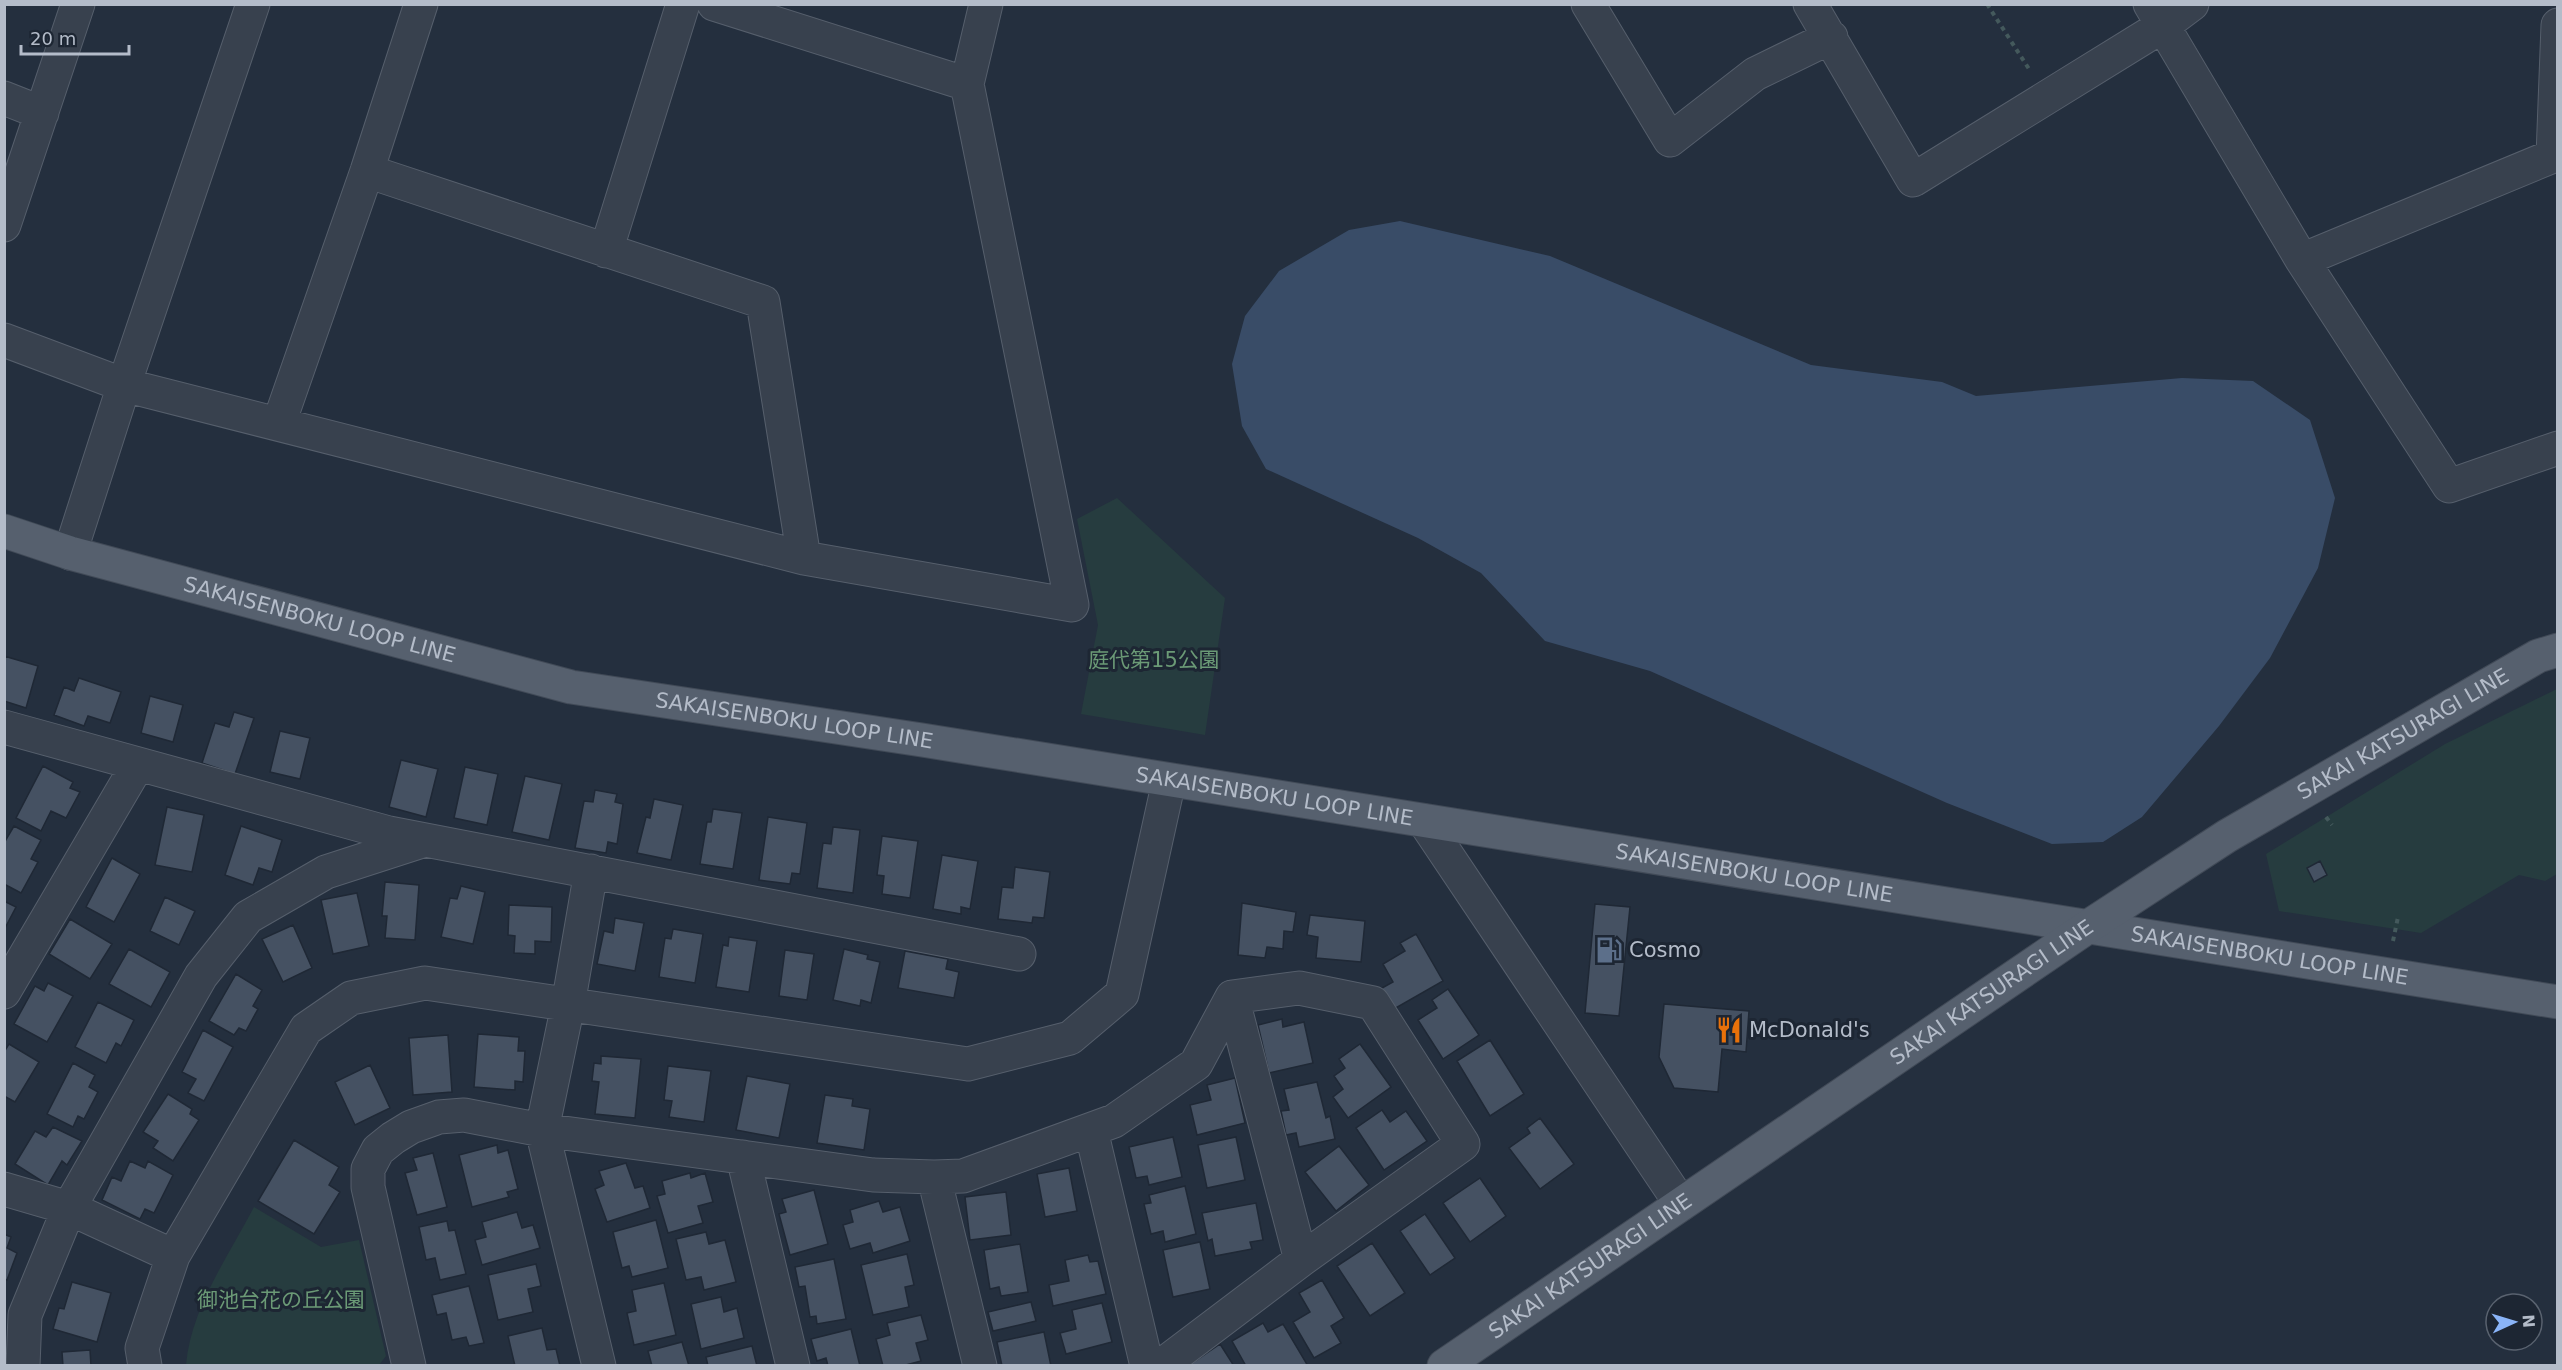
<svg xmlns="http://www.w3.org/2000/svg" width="2562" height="1370" font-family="'DejaVu Sans','Noto Sans JP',sans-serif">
  <rect width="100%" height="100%" fill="#242f3e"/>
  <!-- green -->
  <path fill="#263c3f" d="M1117 498 1225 598 1205 735 1081 714 1098 625 1077 519Z
    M2557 689V874L2545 881 2519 875 2421 933 2279 911 2266 854 2445 744Z
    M254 1207 321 1247 359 1240 386 1356 379 1365H186C191 1308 228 1257 254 1207Z"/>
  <!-- water -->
  <path fill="#394c67" d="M1400 221 1550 256 1811 365 1942 382 1976 396 2182 378 2253 381 2310 420 2335 498 2318 568 2270 658 2219 726 2142 817 2103 842 2052 844 1947 803 1650 671 1545 641 1481 573 1418 538 1266 469 1242 426 1232 364 1245 316 1279 271 1349 230Z"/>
  <!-- building -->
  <path fill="#455162" stroke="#1f2835" stroke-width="1.5" d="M4 656 38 666 26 708 4 701Z
    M79 678 121 692 110 723 88 716 84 726 54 715 64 687 74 691Z
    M150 696 183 705 173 742 141 733Z
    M234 712 254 718 235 774 202 763 215 723 229 727Z
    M280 731 310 738 300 779 270 772Z
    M401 760 438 769 426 817 389 807Z
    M43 766 73 782 70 788 80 792 66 818 51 811 41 831 16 818Z
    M465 767 498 774 487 825 454 818Z
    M525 776 562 784 549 840 512 832Z
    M595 790 617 794 615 802 623 804 617 844 608 842 606 853 575 848 584 801 593 802Z
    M654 799 683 805 671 860 637 853 646 817 650 818Z
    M167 807 204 815 192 872 155 865Z
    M713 809 742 813 733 869 700 864 707 822H711Z
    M768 817 807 823 800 874 792 873 790 884 759 880Z
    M14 826 41 840 31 859 38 862 21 893 4 884V843Z
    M241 826 282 840 272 872 259 868 253 885 225 875Z
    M833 827 860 830 853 893 817 888 823 843 831 844Z
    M882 836 918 841 910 898 882 894 884 876 877 875Z
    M942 855 978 861 970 909 961 907V914L933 909Z
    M112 858 140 874 114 922 86 907Z
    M2320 861 2327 875 2314 882 2307 868Z
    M1015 867 1050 872 1044 918 1033 917 1032 923 998 919 1002 887 1013 888Z
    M385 882 419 885 415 940 385 938 387 916H382Z
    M461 886 485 892 473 944 441 937 450 898 457 899Z
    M357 893 369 946 333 954 321 900Z
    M165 897 195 911 179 945 150 931Z
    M4 901 16 907 4 930Z
    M1242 903 1296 912 1293 932 1284 931 1283 949 1267 947 1265 958 1238 955Z
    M1595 904 1630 907 1619 1016 1585 1013Z
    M509 905 552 907 551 942 535 941V954L514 953 515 936 508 935Z
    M1310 915 1365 921 1361 962 1316 958 1318 937 1307 935Z
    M615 918 644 923 635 971 597 964 604 931 613 933Z
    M70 919 112 944 90 979 49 954Z
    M293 925 312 968 283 982 262 939Z
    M673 929 703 934 695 983 659 977 665 938 671 939Z
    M1416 934 1443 981 1394 1009 1382 988 1393 982 1383 964 1405 951 1400 943Z
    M729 937 757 941 749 992 716 987 723 945 728 946Z
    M129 949 170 972 151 1007 109 984Z
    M844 949 868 955 867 959 880 962 871 1003 861 1000 860 1006 833 1000Z
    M785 950 814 954 807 1000 779 996Z
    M905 951 948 959 946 969 959 972 954 998 898 988Z
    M236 974 262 990 253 1006 258 1009 246 1031 239 1028 234 1035 209 1021Z
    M48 983 73 996 47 1042 14 1024 35 986 44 991Z
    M1448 989 1479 1035 1443 1059 1418 1020 1437 1008 1432 1000Z
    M98 1002 134 1020 121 1046 116 1043 106 1063 75 1047Z
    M1664 1004 1749 1011 1746 1052 1722 1049 1718 1092 1674 1088 1659 1057Z
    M1282 1019 1283 1027 1304 1022 1313 1063 1269 1073 1258 1025Z
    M203 1030 233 1047 204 1101 188 1093 196 1079 182 1072Z
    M478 1034 519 1037 518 1051H525L523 1082 515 1081V1090L474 1087Z
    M448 1035 452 1092 413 1095 409 1038Z
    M1490 1040 1524 1094 1490 1116 1457 1061Z
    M9 1044 39 1062 15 1102 4 1096V1052Z
    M1360 1044 1391 1087 1348 1118 1333 1097 1343 1089 1334 1076 1345 1068 1339 1059Z
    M601 1056 641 1059 635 1118 595 1114 599 1082 592 1081 594 1063 601 1064Z
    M73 1063 95 1075 89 1087 98 1092 84 1119 78 1116 73 1127 47 1114Z
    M370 1065 390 1108 355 1125 335 1082Z
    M668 1066 711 1071 704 1122 669 1117 672 1101 664 1100Z
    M747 1076 790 1084 779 1138 736 1130Z
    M1235 1078 1245 1123 1197 1135 1190 1105 1211 1100 1207 1085Z
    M1317 1082 1326 1118 1330 1116 1335 1139 1299 1147 1296 1133 1286 1135 1281 1111 1289 1110 1284 1089Z
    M168 1094 192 1109 190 1114 199 1120 173 1161 153 1148 158 1141 143 1132Z
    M825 1095 853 1099 852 1106 870 1109 864 1150 817 1143Z
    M1382 1110 1390 1122 1406 1111 1427 1141 1384 1170 1356 1128Z
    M1540 1118 1574 1164 1540 1189 1509 1148 1530 1133 1527 1128Z
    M53 1127 82 1141 67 1165 62 1161 48 1185 15 1164 35 1131 46 1137Z
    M1173 1137 1182 1177 1149 1185 1147 1176 1136 1178 1129 1147Z
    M1236 1137 1245 1180 1207 1188 1198 1145Z
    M294 1140 339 1167 329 1185 340 1192 314 1234 258 1201Z
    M497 1145 498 1153 508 1150 518 1189 507 1192 509 1197 472 1207 459 1155Z
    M1339 1146 1369 1185 1336 1211 1305 1172Z
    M433 1153 447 1207 417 1215 405 1173 417 1170 413 1158Z
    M130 1161 145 1168 148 1161 173 1175 154 1213 145 1209 140 1219 102 1200 112 1177 121 1181Z
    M626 1163 635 1188 643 1186 650 1208 607 1222 595 1189 604 1185 599 1171Z
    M1069 1168 1077 1211 1045 1217 1037 1174Z
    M690 1173 691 1178 705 1173 713 1202 698 1206 703 1223 668 1233 657 1196 665 1194 662 1181Z
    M1480 1178 1506 1216 1470 1242 1443 1203Z
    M1185 1186 1196 1234 1165 1242 1163 1231 1151 1234 1144 1204 1151 1203 1149 1195Z
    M814 1190 828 1244 790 1255 779 1214 786 1212 782 1199Z
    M1006 1192 1011 1235 970 1240 965 1197Z
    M879 1201 883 1212 900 1207 910 1241 873 1253 870 1243 850 1249 843 1225 853 1222 850 1210Z
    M1256 1203 1263 1240 1250 1242 1252 1249 1215 1256 1212 1239 1208 1241 1202 1213Z
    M517 1212 522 1228 533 1225 540 1248 482 1265 475 1240 486 1237 482 1222Z
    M1425 1214 1455 1258 1430 1275 1400 1231Z
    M656 1220 668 1268 632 1277 629 1266 622 1268 613 1232Z
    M447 1221 449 1231 455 1230 466 1274 440 1280 435 1258 426 1260 419 1227Z
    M706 1232 709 1244 725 1240 736 1282 704 1290 701 1277 686 1280 676 1239Z
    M4 1234 11 1237 7 1248 17 1253 7 1280 4 1279Z
    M1200 1242 1210 1289 1173 1297 1163 1250Z
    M1372 1243 1405 1293 1370 1316 1337 1266Z
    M1020 1244 1028 1292 1001 1296 999 1287 990 1289 984 1250Z
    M907 1254 914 1285 905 1287 909 1307 873 1315 861 1265Z
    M1088 1255 1090 1262 1098 1261 1106 1294 1053 1306 1049 1285 1069 1281 1065 1260Z
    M834 1259 846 1319 817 1324 816 1316 810 1317 805 1286 799 1287 795 1267Z
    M536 1264 541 1286 528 1289 533 1312 498 1320 488 1275Z
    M1322 1280 1344 1318 1331 1326 1341 1343 1314 1358 1293 1322 1310 1312 1299 1293Z
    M72 1282 111 1293 97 1342 53 1329 59 1308 64 1309Z
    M664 1283 676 1335 634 1345 627 1313 636 1311 632 1290Z
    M469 1286 484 1343 469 1346 466 1337 452 1340 446 1313 437 1315 432 1295Z
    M721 1297 724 1312 737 1308 744 1338 701 1349 691 1304Z
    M1031 1302 1036 1321 993 1331 988 1312Z
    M1102 1303 1112 1342 1066 1354 1060 1333 1076 1329 1072 1310Z
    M921 1315 928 1340 916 1343 921 1361 902 1366H883L876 1339 890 1335 887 1323Z
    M1263 1323 1268 1332 1283 1324 1308 1366H1246L1232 1341Z
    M542 1328 547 1350 556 1349 560 1366H515L508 1336Z
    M851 1329 860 1366H828L826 1358 817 1361 811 1339Z
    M1044 1332 1051 1366H1002L997 1342Z
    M682 1342 689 1366H652L648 1351Z
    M1220 1344 1234 1366H1188Z
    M752 1346 757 1366H708L706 1357Z
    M90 1350 91 1366H63L62 1352Z"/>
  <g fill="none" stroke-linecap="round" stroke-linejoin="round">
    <!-- minor casing -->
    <g stroke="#565f6c" stroke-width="35">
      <path id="minor" d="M714 4 967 84
        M1588 4 1670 140 1755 74 1831 37
        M1810 4 1913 180 2164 25 2192 4
        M2150 4 2302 260 2449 486 2558 448
        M4 98 42 113
        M367 171 763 302 804 558
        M4 225 78 4
        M606 251 683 4
        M2302 260 2553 156 2558 25
        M4 340 124 385 804 558 1072 605 967 84 986 4
        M279 423 367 171 421 4
        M70 553 124 385 253 4
        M4 727 389 833 1019 954
        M1424 821 1681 1204
        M591 871 568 1005 542 1130 599 1366
        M4 992 138 764
        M1232 997 1301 1260
        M1091 1130 1147 1366
        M743 1157 793 1366
        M934 1177 980 1366
        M4 1189 69 1208 173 1256
        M23 1366 25 1315 69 1208 201 976 248 917 326 872 425 840
        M145 1366 142 1348 173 1256 306 1029 351 998 425 983 968 1064 1070 1038 1122 994 1169 781
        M409 1366 368 1187V1169L378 1150 393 1138 411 1127 439 1117 464 1115 542 1130 873 1175 934 1177 963 1176 1114 1121 1196 1064 1232 997 1299 988 1373 1003 1463 1144 1301 1260 1161 1366"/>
    </g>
    <!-- major casing -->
    <g stroke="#414a57" stroke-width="35">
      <g id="major">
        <path id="s1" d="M4 531 70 553 571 687 922 740 2558 1002"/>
        <path id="s2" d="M1444 1366 2086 928 2227 836 2538 656 2558 650"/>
      </g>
    </g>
    <!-- path -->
    <path stroke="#44595c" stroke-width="4" stroke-dasharray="4.5 4.5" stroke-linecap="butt" d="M1987 4 2029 69
      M2326 817 2332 825
      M2393 941 2398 917"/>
    <!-- minor -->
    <use href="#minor" stroke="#38414e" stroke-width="33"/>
    <!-- major -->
    <use href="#major" stroke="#56606e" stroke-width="33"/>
  </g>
  <!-- icons -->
  <defs>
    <g id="fuel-bare" transform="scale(2.07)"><path d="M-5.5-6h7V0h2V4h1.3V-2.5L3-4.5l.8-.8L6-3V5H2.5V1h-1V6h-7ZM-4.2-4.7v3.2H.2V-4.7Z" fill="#5c6f8a" stroke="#1d2633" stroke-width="2.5" paint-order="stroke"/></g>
    <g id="restaurant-bare" transform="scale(2.07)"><path d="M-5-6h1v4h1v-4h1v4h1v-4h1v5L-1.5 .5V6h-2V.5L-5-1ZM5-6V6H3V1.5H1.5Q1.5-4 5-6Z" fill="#e8710a" stroke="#1d2633" stroke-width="2.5" paint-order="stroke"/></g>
  </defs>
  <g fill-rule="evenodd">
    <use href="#fuel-bare" x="1609" y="950"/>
    <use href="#restaurant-bare" x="1729" y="1030"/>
  </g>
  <g text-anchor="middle" stroke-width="6" stroke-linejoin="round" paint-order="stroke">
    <!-- street labels -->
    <g font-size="21" fill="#b4bcc9" stroke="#1d2633">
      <text dy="7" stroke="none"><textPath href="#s1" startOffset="328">SAKAISENBOKU LOOP LINE</textPath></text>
      <text dy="7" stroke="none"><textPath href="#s1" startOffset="814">SAKAISENBOKU LOOP LINE</textPath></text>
      <text dy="7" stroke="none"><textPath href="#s2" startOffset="1149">SAKAI KATSURAGI LINE</textPath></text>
      <text dy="7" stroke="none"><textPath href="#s1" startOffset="1300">SAKAISENBOKU LOOP LINE</textPath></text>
      <text dy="7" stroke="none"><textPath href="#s1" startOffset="1786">SAKAISENBOKU LOOP LINE</textPath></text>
      <text dy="7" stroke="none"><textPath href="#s1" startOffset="2308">SAKAISENBOKU LOOP LINE</textPath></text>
      <text dy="7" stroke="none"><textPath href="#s2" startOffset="663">SAKAI KATSURAGI LINE</textPath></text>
      <text dy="7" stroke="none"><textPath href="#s2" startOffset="177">SAKAI KATSURAGI LINE</textPath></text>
    </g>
    <!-- park labels -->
    <g font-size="21" fill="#6b9a76" stroke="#1d2633">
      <text x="1154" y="667">庭代第15公園</text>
      <text x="281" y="1307">御池台花の丘公園</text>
    </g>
    <!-- poi labels -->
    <g font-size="21" fill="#b4bcc9" stroke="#1d2633" text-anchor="start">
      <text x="1629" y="957">Cosmo</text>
      <text x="1749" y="1037">McDonald's</text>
    </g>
  </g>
  <!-- border -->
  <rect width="2562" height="1370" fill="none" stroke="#b4bcc9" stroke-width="12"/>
  <!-- north arrow -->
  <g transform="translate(2514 1322) rotate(86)"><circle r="28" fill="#1d2633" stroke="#59626f" stroke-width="1.5"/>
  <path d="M0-4.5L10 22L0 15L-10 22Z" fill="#8ab4f8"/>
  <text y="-9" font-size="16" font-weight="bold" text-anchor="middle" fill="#b4bcc9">N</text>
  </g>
  <!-- scale -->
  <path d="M21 45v9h108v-9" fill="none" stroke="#b4bcc9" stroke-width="3"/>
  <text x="30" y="45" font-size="18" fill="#b4bcc9" stroke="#1d2633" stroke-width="4.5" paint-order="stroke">20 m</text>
</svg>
